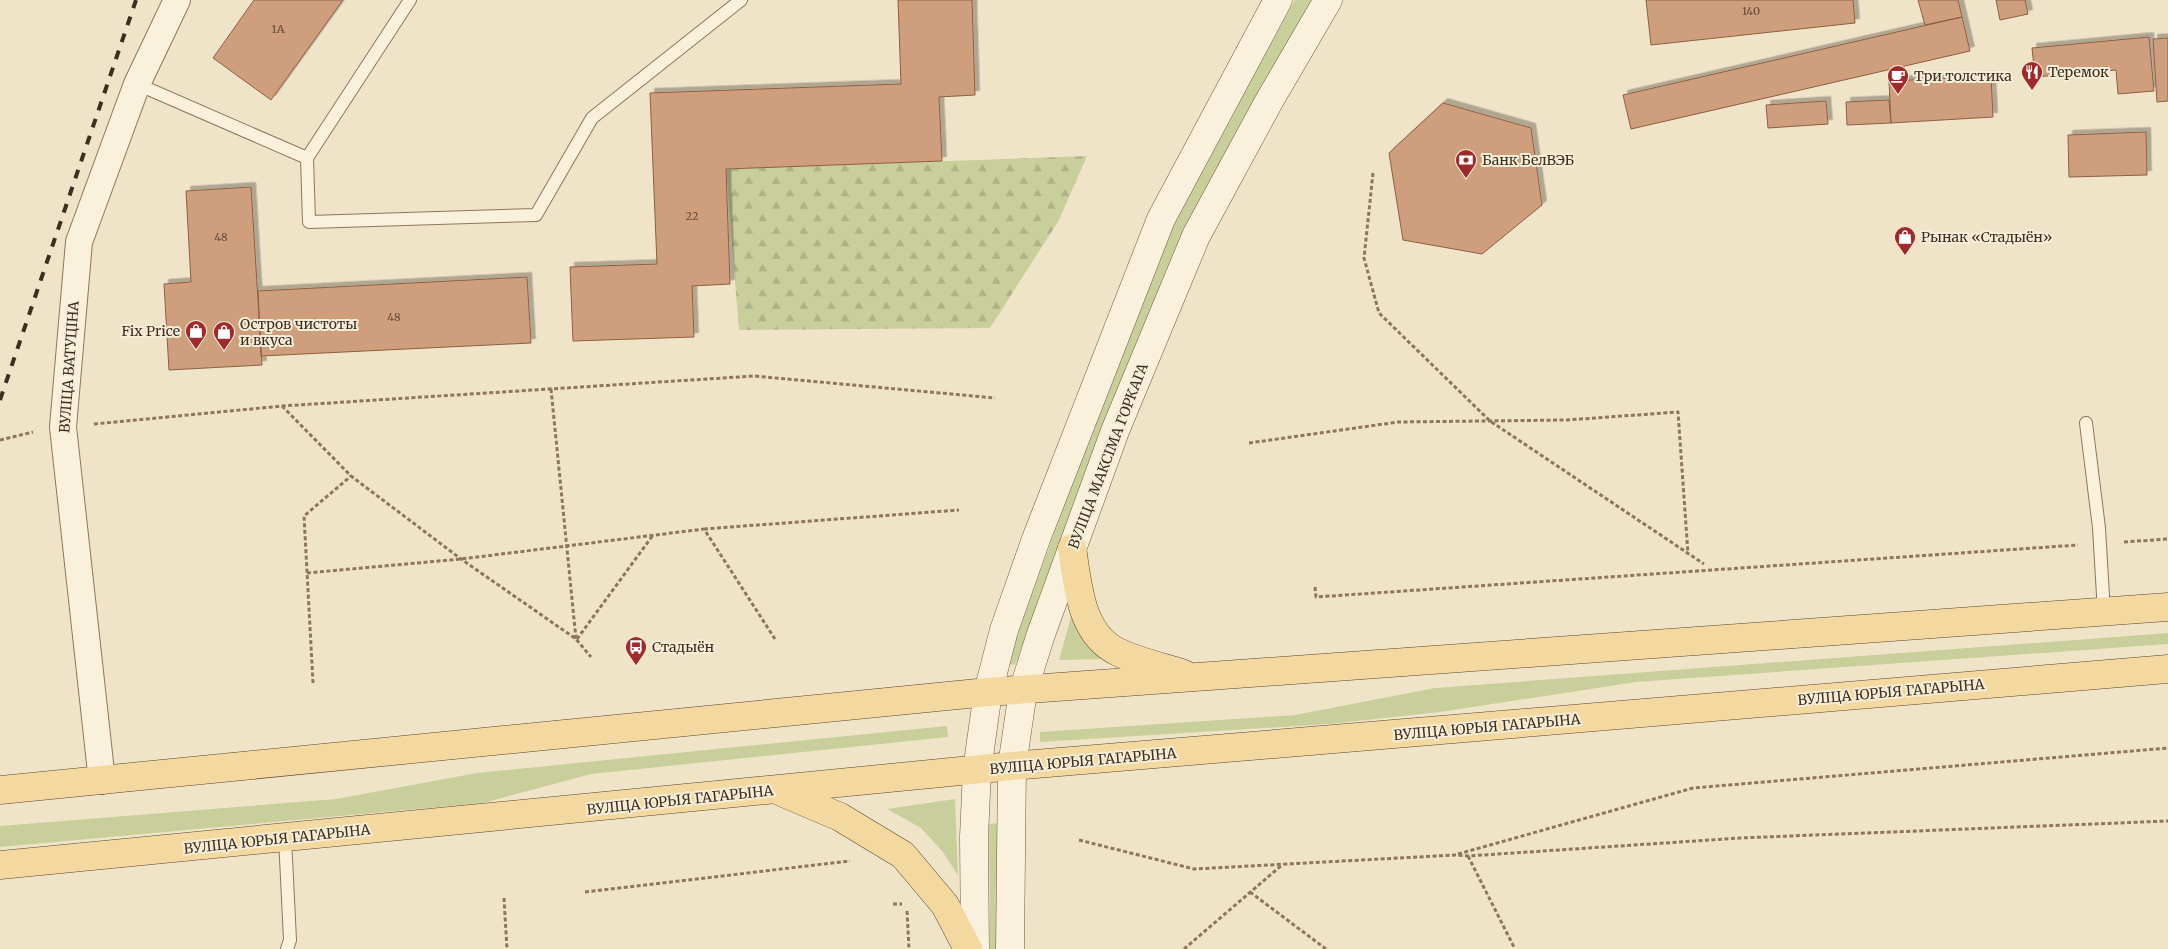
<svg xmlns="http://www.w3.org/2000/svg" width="2168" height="949" font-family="Merriweather,serif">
  <defs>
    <pattern id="forest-firs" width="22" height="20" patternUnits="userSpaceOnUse" patternTransform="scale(1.25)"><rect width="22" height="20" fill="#c9cf9b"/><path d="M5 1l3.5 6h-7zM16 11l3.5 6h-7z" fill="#aeb285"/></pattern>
    <filter id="shadow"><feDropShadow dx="4.5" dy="-4.5" stdDeviation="0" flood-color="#0004"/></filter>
  </defs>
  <rect width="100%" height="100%" fill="#f0e4c8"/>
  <!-- grass -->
  <path fill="#c9cf9b" d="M1295 0H1313L1044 587 1015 665 1006 664 1090 436 1178 213Z
    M1073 610C1081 643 1083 643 1112 659L1059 660Z
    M2168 633V644L1636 682 1440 712 1329 724 1040 742V732L1295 715 1435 688Z
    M947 726 948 737 591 774 483 803 0 847V826L336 799 477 773Z
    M955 799 958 875 942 851 921 828 887 809Z
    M998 823 999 949H990L989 824Z"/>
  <!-- forest -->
  <path fill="url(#forest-firs)" d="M1087 156 1059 220 990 328 739 330 726 169Z"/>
  <!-- building -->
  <path fill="#cf9f7d" stroke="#8d5f41" filter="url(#shadow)" d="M254 0H343L271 100 213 58Z
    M898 0H972L975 95 939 97 942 161 726 169 730 284 692 286 694 337 573 341 570 267 657 264 650 93 901 84Z
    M1646 0H1853L1855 23 1651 45Z
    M1918 0H1958L1962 17 1925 25Z
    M1996 0H2025L2028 14 2000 20Z
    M1962 17 1970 51 1631 129 1623 95Z
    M2149 37 2154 91 2118 94 2116 70 2035 77 2032 48Z
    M2168 38V101L2157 102 2153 39Z
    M1991 76 1993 117 1891 123 1889 81Z
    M1889 100 1891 123 1847 125 1846 102Z
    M1826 101 1828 124 1768 128 1766 105Z
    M1443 103 1531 128 1542 205 1482 254 1403 240 1389 153Z
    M2146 132 2147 175 2069 177 2068 135Z
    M251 187 262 365 169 370 164 284 191 282 186 191Z
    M527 277 531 343 261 356 258 291Z"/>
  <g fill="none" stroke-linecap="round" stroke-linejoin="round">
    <!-- lane casing -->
    <g stroke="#8d765c" stroke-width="14">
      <path id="lane" d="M137 84 307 158 410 0
        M307 158 309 222 536 215 592 118 741 0
        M2086 423 2099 528 2104 612
        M285 838 290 940 287 949"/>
    </g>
    <!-- street casing -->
    <g stroke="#8d765c" stroke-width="28">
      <path id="street" d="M102 781 63 427 79 242 137 84 177 0"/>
    </g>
    <!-- secondary casing -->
    <g stroke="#6f573f" stroke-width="29">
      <path id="secondary" d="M975 949 974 837 977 770 988 692 1004 630 1036 539 1161 219 1278 0
        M1010 949 1012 766 1023 691 1041 634 1115 431 1196 236 1268 103 1328 0"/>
    </g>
    <!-- primary casing -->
    <g stroke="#5b4430" stroke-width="29">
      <path id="primary" d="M1072 548C1078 585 1080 634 1118 652 1139 662 1163 667 1184 674
        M0 790 988 692 2168 607
        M779 791 840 817 903 855 945 905 968 949
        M0 865 1012 766 2168 669"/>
    </g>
    <!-- path -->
    <path stroke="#8d765c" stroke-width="3" stroke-dasharray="4 2.5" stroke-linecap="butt" d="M1373 173 1364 258 1379 313 1490 421 1704 564
      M551 389 576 639
      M282 406 351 476 461 559 576 639 591 657
      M94 424 282 406 754 376 995 398
      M0 440 33 432
      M1249 443 1398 422 1567 420 1678 412 1688 554
      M704 529 959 510
      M2124 542 2168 539
      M307 573 461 559 704 529 775 639
      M1315 587 1316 597 2078 545
      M577 639 653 535
      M313 683 304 516 351 476
      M1079 840 1194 869 1455 855 1468 856 1740 838 2168 821
      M1458 854 1693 788 2168 748
      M1468 856 1515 949
      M585 892 850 861
      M1250 892 1326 949
      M504 898 507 949
      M893 904H902
      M907 911 909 949
      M1184 949 1282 865"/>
    <!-- lane -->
    <use href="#lane" stroke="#faf1dc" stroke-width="12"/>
    <!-- street -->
    <use href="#street" stroke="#faf1dc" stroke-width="26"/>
    <!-- secondary -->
    <use href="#secondary" stroke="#faf1dc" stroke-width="28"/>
    <!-- primary -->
    <use href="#primary" stroke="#f3d9a0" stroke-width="28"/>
    <!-- rail -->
    <path stroke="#3d2e20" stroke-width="4" stroke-dasharray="9 9" stroke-linecap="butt" d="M0 400 136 0"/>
  </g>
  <!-- icons -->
  <defs>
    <g id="restaurant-pin" transform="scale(1.125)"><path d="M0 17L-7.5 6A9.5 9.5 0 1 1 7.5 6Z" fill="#9e2a2b" stroke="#f7eed8"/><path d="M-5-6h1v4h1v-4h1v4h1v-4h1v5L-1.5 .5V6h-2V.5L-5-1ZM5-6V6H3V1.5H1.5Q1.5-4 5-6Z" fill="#fff"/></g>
    <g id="cafe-pin" transform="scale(1.125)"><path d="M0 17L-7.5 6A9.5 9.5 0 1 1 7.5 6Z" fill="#9e2a2b" stroke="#f7eed8"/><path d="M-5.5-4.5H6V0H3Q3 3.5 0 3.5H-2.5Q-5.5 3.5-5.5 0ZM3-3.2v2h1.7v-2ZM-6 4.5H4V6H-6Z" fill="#fff"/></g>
    <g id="bank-pin" transform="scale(1.125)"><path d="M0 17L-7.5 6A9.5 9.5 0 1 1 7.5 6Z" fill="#9e2a2b" stroke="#f7eed8"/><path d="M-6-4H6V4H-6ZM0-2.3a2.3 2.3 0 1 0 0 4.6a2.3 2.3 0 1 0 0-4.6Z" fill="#fff"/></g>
    <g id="shop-pin" transform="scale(1.125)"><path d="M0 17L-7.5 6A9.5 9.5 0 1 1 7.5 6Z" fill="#9e2a2b" stroke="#f7eed8"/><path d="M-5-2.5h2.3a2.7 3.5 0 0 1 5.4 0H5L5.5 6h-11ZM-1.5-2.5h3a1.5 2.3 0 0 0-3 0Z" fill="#fff"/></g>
    <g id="bus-pin" transform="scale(1.125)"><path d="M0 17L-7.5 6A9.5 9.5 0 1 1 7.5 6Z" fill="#9e2a2b" stroke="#f7eed8"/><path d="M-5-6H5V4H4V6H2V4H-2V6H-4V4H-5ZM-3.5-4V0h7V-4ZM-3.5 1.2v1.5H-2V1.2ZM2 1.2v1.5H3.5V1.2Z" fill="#fff"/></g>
  </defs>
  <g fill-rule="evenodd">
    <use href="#restaurant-pin" x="2032" y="72"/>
    <use href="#cafe-pin" x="1898" y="76"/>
    <use href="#bank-pin" x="1466" y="160"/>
    <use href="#shop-pin" x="1905" y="237"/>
    <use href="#shop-pin" x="196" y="331"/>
    <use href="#shop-pin" x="224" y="332"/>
    <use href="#bus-pin" x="636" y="647"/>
  </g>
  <g text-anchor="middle" stroke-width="4" stroke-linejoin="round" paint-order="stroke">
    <!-- number labels -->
    <g font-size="11" fill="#624a37">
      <text x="1751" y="15">140</text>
      <text x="278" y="33">1А</text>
      <text x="692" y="220">22</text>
      <text x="221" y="241">48</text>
      <text x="394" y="321">48</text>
    </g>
    <!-- poi labels -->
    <g font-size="14" fill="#3d2e20" stroke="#f7eed8" text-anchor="start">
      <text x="2048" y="77">Теремок</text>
      <text x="1914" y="81">Три толстика</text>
      <text x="1482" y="165">Банк БелВЭБ</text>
      <text x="1921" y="242">Рынак «Стадыён»</text>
      <text x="240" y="329">Остров чистоты<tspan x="240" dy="16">и вкуса</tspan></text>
      <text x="180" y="336" text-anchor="end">Fix Price</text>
      <text x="652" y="652">Стадыён</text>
    </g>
    <!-- street labels -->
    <g font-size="14" fill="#3d2e20" stroke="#f7eed8">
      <text transform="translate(69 367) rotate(-86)" y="5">ВУЛІЦА ВАТУЦІНА</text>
      <text transform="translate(1108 456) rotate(-69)" y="5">ВУЛІЦА МАКСІМА ГОРКАГА</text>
      <text transform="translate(1891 692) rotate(-5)" y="5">ВУЛІЦА ЮРЫЯ ГАГАРЫНА</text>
      <text transform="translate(1487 727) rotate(-5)" y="5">ВУЛІЦА ЮРЫЯ ГАГАРЫНА</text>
      <text transform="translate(1083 761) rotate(-5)" y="5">ВУЛІЦА ЮРЫЯ ГАГАРЫНА</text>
      <text transform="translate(680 800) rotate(-6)" y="5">ВУЛІЦА ЮРЫЯ ГАГАРЫНА</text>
      <text transform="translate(277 839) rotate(-6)" y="5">ВУЛІЦА ЮРЫЯ ГАГАРЫНА</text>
    </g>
  </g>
</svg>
